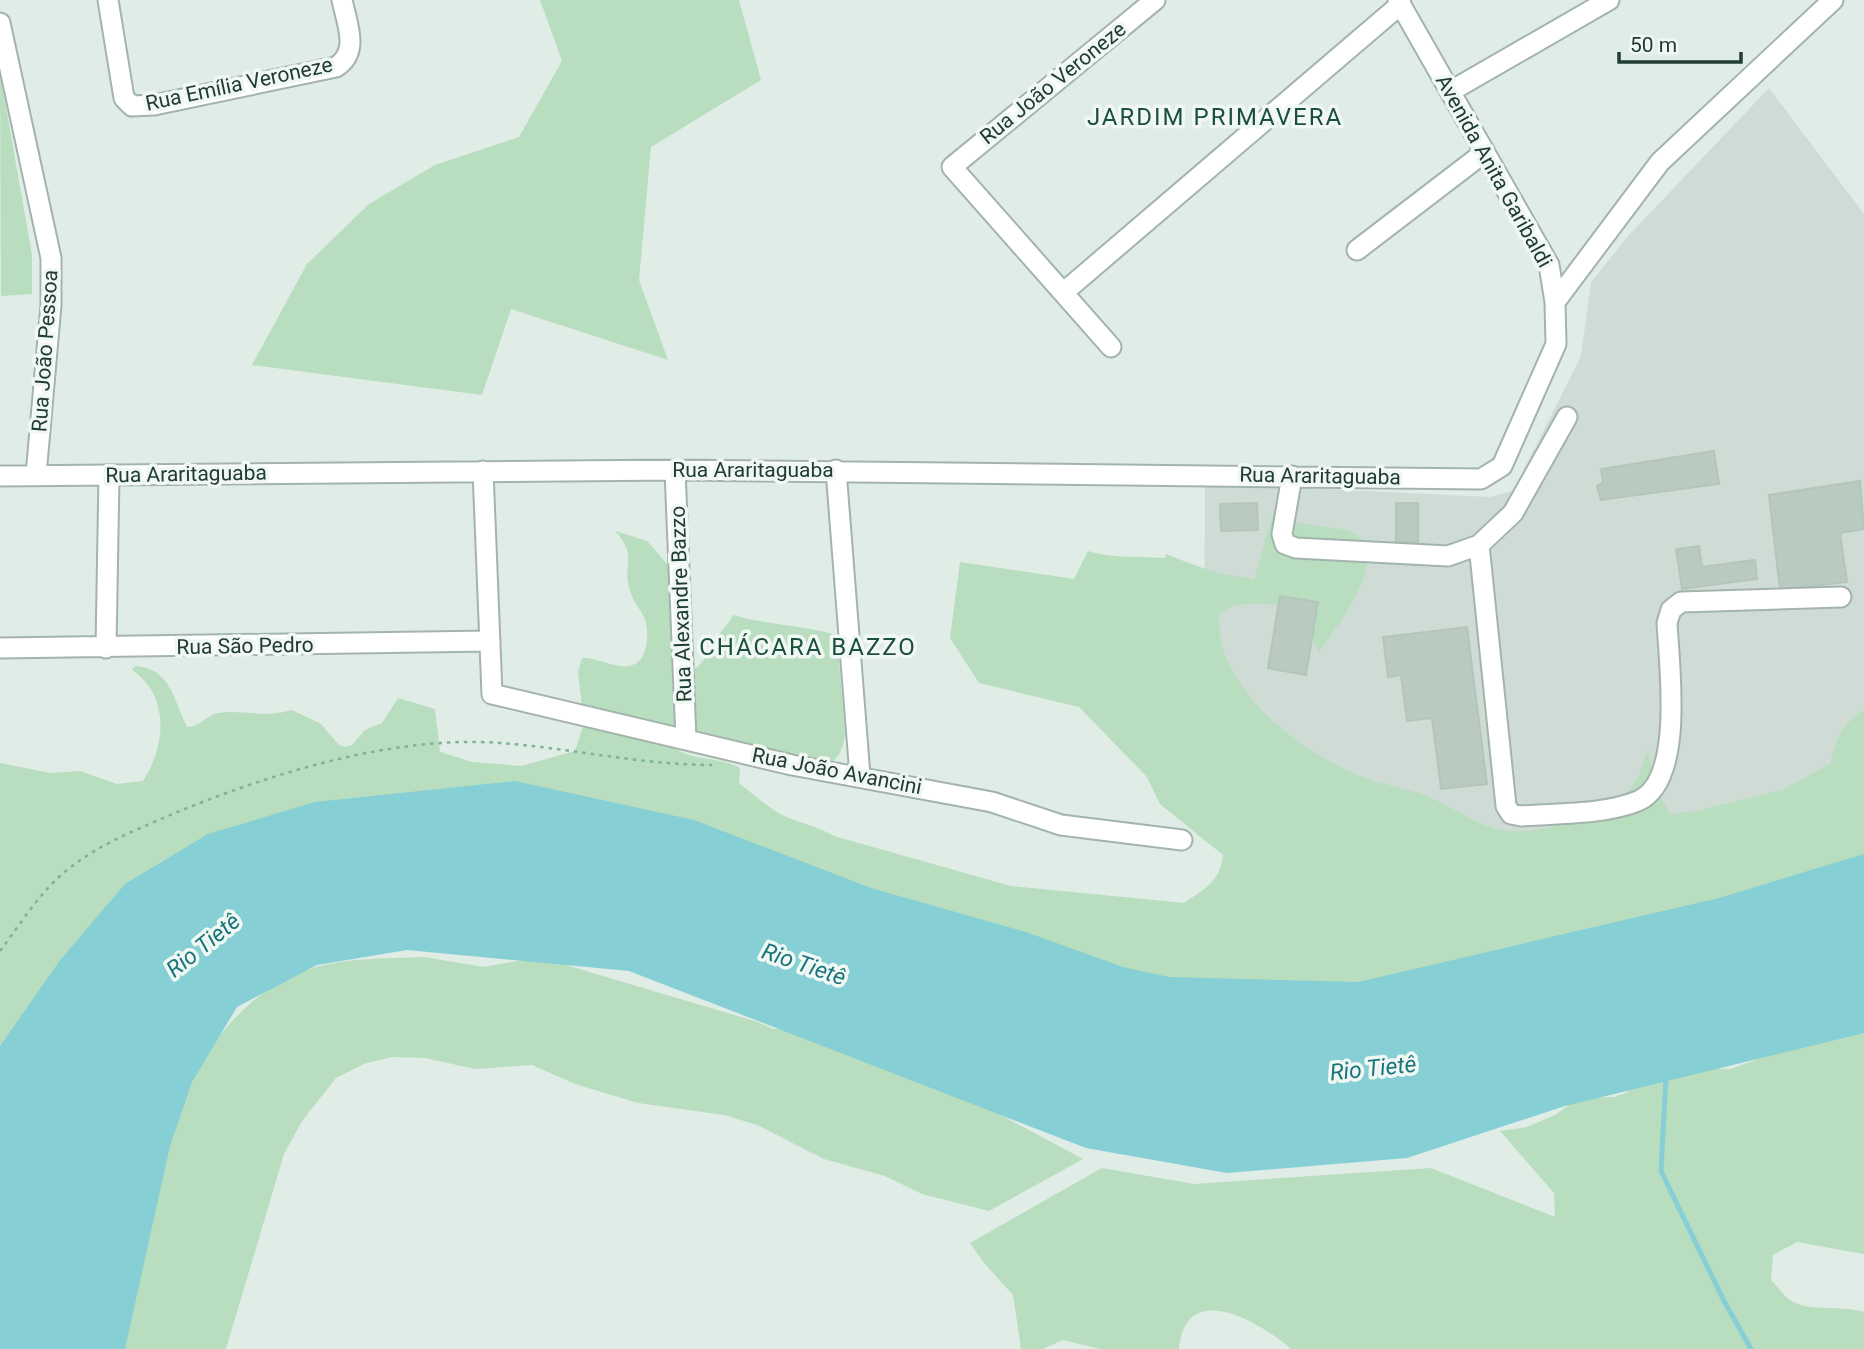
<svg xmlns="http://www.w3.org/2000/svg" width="1864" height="1349" font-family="Roboto,sans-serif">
  <rect width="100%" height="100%" fill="#e0ece6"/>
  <!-- built -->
  <path fill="#cfdcd5" d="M1769 88 1864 214V757L1813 803 1516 859 1379 822 1204 664 1205 483 1490 497 1513 491 1581 356 1591 282 1629 235Z"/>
  <!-- green -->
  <path fill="#b8debf" d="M540 0H739L761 80 651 147 639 280 668 360 511 309 482 395 252 365 307 264 369 204 435 165 519 137 562 61Z
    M0 73 32 255V294L1 296Z
    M1274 510C1295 529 1319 523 1345 530 1402 545 1335 629 1319 652 1301 616 1291 601 1248 604 1237 605 1225 607 1218 616 1220 627 1220 641 1224 652 1244 707 1302 750 1353 773 1377 784 1405 787 1429 797 1454 807 1474 825 1501 830 1536 837 1612 815 1633 785 1640 776 1643 762 1648 751L1657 790 1670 814 1696 811 1782 790 1830 764C1836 742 1842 722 1864 710V878L1294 1029 504 828 0 1081V763L50 773 80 771 117 784 143 781C166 746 170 695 132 670L135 666C170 668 173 698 187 727 200 727 207 715 218 713 244 709 263 719 292 710L321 724 339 745 346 747 352 745 365 730 382 723 398 698 435 709 440 752 472 762 521 766 575 751 584 723 578 672 582 658C599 657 619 672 635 664 641 661 645 653 646 647 652 611 635 613 629 587 623 563 638 556 615 531L647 541 669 566 673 651C689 688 701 665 713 644 718 633 728 626 733 615 767 625 802 625 837 635L845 734C837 819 717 702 675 744L677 750C697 761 720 757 740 768L739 783C753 794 769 809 786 817 802 823 818 827 834 836L1011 886 1184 903C1203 890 1221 881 1223 855L1160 804 1147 777 1079 707 979 683 950 638 960 562 1074 579 1088 551C1116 559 1137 556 1165 558L1166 554C1196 566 1222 576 1254 579Z
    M424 957 484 967 539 957 758 1022 773 1029H793L952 1089 1083 1159 989 1211 922 1194 885 1176 824 1159 757 1125 724 1115 638 1103 575 1084 532 1065 475 1069 425 1058 393 1057 366 1063 336 1078 302 1121 284 1154 226 1349H118C145 1222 166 1022 307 970 343 957 386 959 424 957Z
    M1864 1027V1254L1797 1242 1773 1255 1771 1280C1777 1286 1784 1296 1791 1301 1811 1312 1840 1305 1864 1312V1349H1291C1260 1322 1185 1278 1179 1349H1100L1063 1340 1043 1349H1021L1013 1295 984 1263 970 1243 1102 1168 1194 1184 1431 1168 1555 1217 1554 1193 1500 1131 1527 1127 1555 1115 1579 1098 1614 1097 1626 1093 1664 1059 1702 1068 1730 1069 1753 1061 1809 1029Z"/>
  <!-- water -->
  <path fill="#86cfd4" d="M515 781 694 820 871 888 1026 932 1123 967 1169 977 1358 982 1719 898 1864 854V1033L1565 1106 1407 1158 1227 1173 1086 1148 629 971 407 950 317 965 237 1007 192 1082 170 1146 125 1349H0V1046L61 959 125 884 208 834 315 802Z"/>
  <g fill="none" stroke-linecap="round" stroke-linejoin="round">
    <!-- stream -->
    <path stroke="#86cfd4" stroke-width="5" d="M1666 1076 1661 1171 1724 1301 1751 1349"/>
  </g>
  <!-- building -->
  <path fill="#b9cac1" stroke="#b3c6bc" stroke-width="2" d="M1714 451 1719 484 1601 500 1597 486 1603 482 1601 469Z
    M1860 481 1864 529 1840 533 1847 582 1780 590 1769 495Z
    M1257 503 1258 530 1221 531 1220 504Z
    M1396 503H1418V542H1396Z
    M1699 546 1702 567 1755 560 1757 579 1682 589 1676 549Z
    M1280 596 1318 602 1306 675 1268 668Z
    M1467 627 1487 784 1441 789 1432 718 1407 721 1401 675 1388 677 1383 637Z"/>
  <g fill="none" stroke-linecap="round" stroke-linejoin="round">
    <!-- minor casing -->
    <g stroke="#a3b4ad" stroke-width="23">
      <path id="minor" d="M108 0 124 98 132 106 154 105 336 67C360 52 347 24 342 0
        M0 23 51 258V305L36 475
        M1451 91 1609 0
        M1357 250 1485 152
        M1064 292 1401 4
        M1555 302 1660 162 1833 0
        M1111 347 952 167 1155 0
        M675 470 686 739
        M836 470 860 776
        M483 471 492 694 792 765 992 802 1061 825 1182 840
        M0 476 675 470 1481 479 1502 466 1556 344 1555 302 1549 265 1398 0
        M1292 476 1282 534 1285 544 1296 548 1448 556 1479 545 1513 513 1567 417
        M1479 545 1506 806 1511 814 1521 816C1559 813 1603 815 1638 801 1685 781 1669 664 1667 623L1671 610 1681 602 1841 597
        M1 648 490 641
        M106 648 109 475"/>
    </g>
    <!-- path -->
    <path stroke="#7fb19d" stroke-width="2.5" stroke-dasharray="3.5 5" stroke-linecap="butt" d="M0 951C21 923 40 892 67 870 99 844 138 829 175 813 272 773 395 735 500 743 571 748 641 765 712 765"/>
    <!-- minor -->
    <use href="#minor" stroke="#fff" stroke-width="19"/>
  </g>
  <g text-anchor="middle" stroke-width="7" stroke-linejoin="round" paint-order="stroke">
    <!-- street labels -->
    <g font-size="21" fill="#203d33" stroke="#f1f8f4">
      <text transform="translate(1053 83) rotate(-39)" y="7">Rua João Veroneze</text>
      <text transform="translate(239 84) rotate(-12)" y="7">Rua Emília Veroneze</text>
      <text transform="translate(1494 171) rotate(61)" y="7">Avenida Anita Garibaldi</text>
      <text transform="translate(45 351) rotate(-86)" y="7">Rua João Pessoa</text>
      <text x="753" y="477">Rua Araritaguaba</text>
      <text transform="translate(186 474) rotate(-1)" y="7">Rua Araritaguaba</text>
      <text transform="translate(1320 476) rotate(1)" y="7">Rua Araritaguaba</text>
      <text transform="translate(681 604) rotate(-92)" y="7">Rua Alexandre Bazzo</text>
      <text transform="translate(245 646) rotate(-1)" y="7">Rua São Pedro</text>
      <text transform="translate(837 771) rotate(11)" y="7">Rua João Avancini</text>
    </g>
    <!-- water labels -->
    <g font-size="23" font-style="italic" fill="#18757c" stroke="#f1f8f4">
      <text transform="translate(203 945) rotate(-39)" y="8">Rio Tietê</text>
      <text transform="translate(804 964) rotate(19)" y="8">Rio Tietê</text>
      <text transform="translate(1373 1068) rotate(-6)" y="8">Rio Tietê</text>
    </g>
    <!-- quarter labels -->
    <g font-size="24" letter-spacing="2" fill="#1b503e" stroke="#f1f8f4">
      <text x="1215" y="125">JARDIM PRIMAVERA</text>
      <text x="808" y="655">CHÁCARA BAZZO</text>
    </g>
  </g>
  <!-- scale -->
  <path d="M1619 52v10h122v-10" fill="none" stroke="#203d33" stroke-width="3.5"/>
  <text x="1630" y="52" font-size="21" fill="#203d33" stroke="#f1f8f4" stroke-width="5" paint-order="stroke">50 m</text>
</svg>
